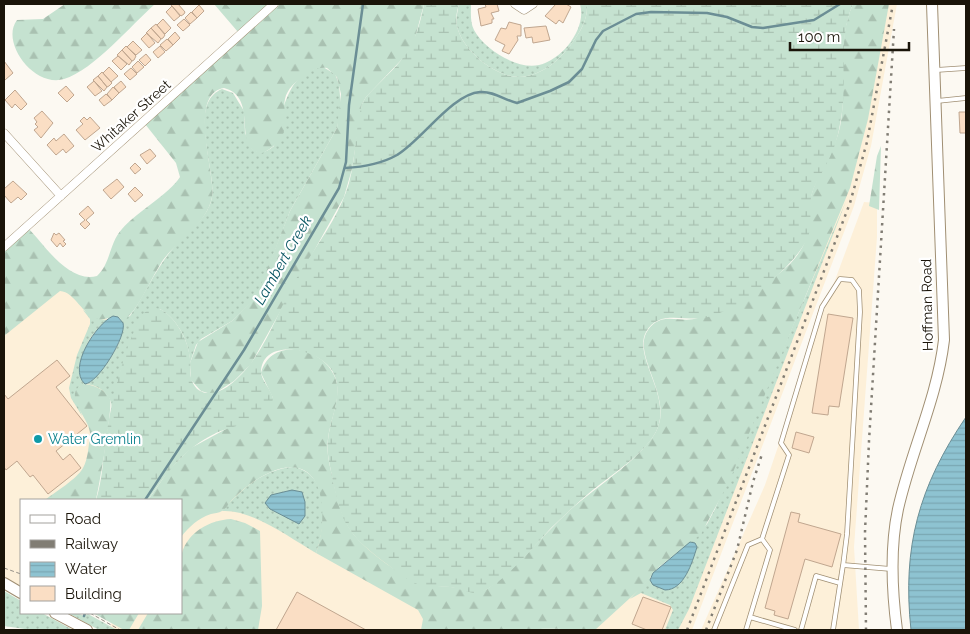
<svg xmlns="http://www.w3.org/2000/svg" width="970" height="634" font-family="Raleway,sans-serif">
  <defs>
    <pattern id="grass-dots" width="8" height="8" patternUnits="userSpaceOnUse" patternTransform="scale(1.25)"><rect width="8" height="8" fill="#c5e2d0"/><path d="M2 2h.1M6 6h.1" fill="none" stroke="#a9c1b1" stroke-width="1.8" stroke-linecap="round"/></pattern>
    <pattern id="forest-firs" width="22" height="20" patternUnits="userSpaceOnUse" patternTransform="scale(1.25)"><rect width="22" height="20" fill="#c5e2d0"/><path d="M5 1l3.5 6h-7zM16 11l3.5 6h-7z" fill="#a9c1b1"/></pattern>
    <pattern id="wetland-marsh" width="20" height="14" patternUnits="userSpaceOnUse" patternTransform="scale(1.25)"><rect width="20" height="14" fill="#c5e2d0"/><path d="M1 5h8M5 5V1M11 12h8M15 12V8" fill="none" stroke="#a9c1b1"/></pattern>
    <pattern id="water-rules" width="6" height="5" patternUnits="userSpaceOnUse" patternTransform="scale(1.25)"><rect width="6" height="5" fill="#8ec3d1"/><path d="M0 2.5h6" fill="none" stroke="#7aa7b2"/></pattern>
  </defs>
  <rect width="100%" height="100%" fill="#fcf9f2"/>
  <!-- built -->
  <path fill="#fdf0d9" d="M888 4H897L871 146 854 206 692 630H589L637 588 689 607 805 307Z
    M864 202 877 203V237L854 547 859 630H701L765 485 828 299Z
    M28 230 115 328 85 500H21V586L4 577V251Z
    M207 452 507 630H108L117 613H181V500Z"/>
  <!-- grass -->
  <path fill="url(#grass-dots)" d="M459 4H471C471 13 470 22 474 30 484 49 517 70 539 65 563 59 587 28 580 4H587C588 19 581 31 572 43 560 60 542 76 519 77 495 77 462 50 457 26 455 19 458 11 459 4Z
    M323 67 335 74 339 84 341 108 337 128 290 211 258 295 232 321 201 339 196 345 190 363C190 343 178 319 160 309L141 318 121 370 112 409C112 395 100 386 87 384 102 374 130 336 120 319L130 316C148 290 158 262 181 240 194 227 209 215 212 197 216 169 187 103 222 89L233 93 244 111 245 133 252 149C260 155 267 152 274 146 282 117 285 71 323 67Z
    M846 201 689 609 678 630H665L673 610 670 605 641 593 630 599 650 577V580L690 542 687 543 707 524 715 509Z
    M83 310 100 319 107 320C100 326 91 335 87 344 82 354 76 378 86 384L79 387 75 393 82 416 71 398 69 388 77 355 90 324V319Z
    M293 467C331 473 326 526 316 553 290 538 252 509 222 511 241 490 263 469 293 467Z
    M4 591 21 601V613H42L73 630H32L4 626Z
    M68 613H77L84 616 88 614 117 630H99Z"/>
  <!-- forest -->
  <path fill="url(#forest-firs)" d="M65 4H155C131 25 94 70 64 79 34 88 0 42 17 20L43 19Z
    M214 4H269L238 32Z
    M280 4H424L414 42 405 56 366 97 362 104 352 169 344 197 251 364 234 381 217 392 211 394 201 391 191 380 190 363 198 342 232 321 257 295 290 211 337 128 341 94 337 77 327 68C318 67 311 70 305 75 296 81 287 89 285 99 283 107 286 115 286 123 285 135 274 149 262 153 231 151 260 97 224 88 187 94 216 174 212 197 207 224 178 240 163 260 151 278 141 305 126 319L122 320 118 317C111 317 106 320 98 319 82 315 75 292 60 291L4 336V251L29 229C46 247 69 283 97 276 111 263 109 243 122 229 137 212 169 194 180 177L176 163 145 124Z
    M853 4H889L868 119 850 188 729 482 701 534 659 567 641 588 595 630C582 630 540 627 531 630H421L423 619 418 610 316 553C329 517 326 447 269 473 255 479 243 489 232 500 229 503 226 509 222 511 219 513 214 513 211 514 198 518 189 527 181 537V500H148L169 470 191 448 226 429 273 398 261 373C270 337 321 346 334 375 344 395 330 418 328 439 326 453 330 466 333 480 342 521 347 533 380 559 400 574 408 578 433 585 439 587 444 586 451 587 466 588 476 597 490 587 519 566 542 536 568 512 591 490 648 455 658 427 671 394 631 353 648 330 662 310 680 324 698 318 706 316 716 309 724 305 747 293 771 283 790 264 818 234 802 223 812 193 820 168 837 149 841 121 847 81 836 42 853 4Z
    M881 146 879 210 869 206 877 156Z
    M84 384C94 385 106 390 110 399 113 406 99 489 96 500H45C55 492 77 479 83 468 88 460 89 443 90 434 91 419 60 394 84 384Z
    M231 519 245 523 260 531 262 606 258 630H138L148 613H181C181 599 178 565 182 553 188 532 210 520 231 519Z
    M93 613H139L129 630H124Z"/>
  <!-- wetland -->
  <path fill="url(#wetland-marsh)" d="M424 4H459C457 11 455 19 457 26 462 50 495 77 519 77 542 76 560 60 572 43 581 31 588 19 587 4H853C836 43 849 83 840 124 838 138 833 152 826 165 821 175 813 186 811 198 808 213 814 225 807 239 792 270 740 309 708 317 687 323 659 308 646 332 633 356 670 394 658 427 649 452 609 476 588 494 576 504 564 516 552 527 538 542 494 595 474 593 466 592 458 588 450 587 439 586 430 588 420 585 406 580 395 570 384 562 349 535 342 525 333 482 331 468 326 454 328 440 330 416 346 391 331 369 318 349 265 337 261 370 260 379 271 389 273 398 271 421 233 425 216 433 185 448 167 472 148 500H96C103 478 103 455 107 432 112 398 125 345 142 315 148 309 154 306 162 310 177 319 189 342 190 359 191 366 189 374 192 381 198 397 215 395 227 387 263 361 275 316 296 279 314 248 339 218 349 183 356 157 355 129 362 104L366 97C400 61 414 56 424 4Z"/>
  <!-- park -->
  <path fill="#c5e2d0" d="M226 4H269L245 25Z"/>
  <!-- water -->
  <path fill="url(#water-rules)" stroke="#6b8e95" d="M113 316 118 317 123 323C127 336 98 383 85 384 67 368 96 324 113 316Z
    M966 417V630H911C902 547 919 486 966 417Z
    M292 490 302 492 305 502V516L299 524 270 509 265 503 271 495Z
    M690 542 695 543 697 547C692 563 684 590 665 590L653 585 650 580 653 573Z"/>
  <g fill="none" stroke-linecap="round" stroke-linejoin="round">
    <!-- stream -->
    <path stroke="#6b8e95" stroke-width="2.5" d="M345 168C364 167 381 164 397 155 422 140 452 94 480 92 494 91 504 100 517 103L550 91 569 82 582 69 596 40 603 31 636 14 651 12 707 13 727 17 752 27 763 28 814 20 840 4
      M145 500 244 350 339 188 346 162 349 105 363 4
      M84 616 85 613"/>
  </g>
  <!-- building -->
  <path fill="#fadec4" stroke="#c0a68f" d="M172 4H178L185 12 184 14 181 16 171 5Z
    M485 4H497L499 11 491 13 494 19H492V23L481 26 478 9 486 7Z
    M556 4H566L571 7 563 23 559 20 556 24 545 16Z
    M199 5 204 11 197 18 192 12Z
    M172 6 180 16 174 21 166 12Z
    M191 12 197 18 190 24 185 18Z
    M163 19 171 28 165 34 157 25Z
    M184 19 190 25 183 31 177 25Z
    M509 22 521 25V36H517L518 40 509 54 502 51 505 45 495 40 501 28 506 29Z
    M156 24 165 35 163 38 161 39 151 28Z
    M546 26 550 40 533 43 532 37 526 38 524 28Z
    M151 28 161 39 158 43 146 33Z
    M175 32 180 38 173 45 168 39Z
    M147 33 155 43 149 48 141 39Z
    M167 39 173 45 166 51 160 45Z
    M133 41 142 50 136 55 127 47Z
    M126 46 136 56 134 60 132 61 122 50Z
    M160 46 165 52 158 58 153 52Z
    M122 50 132 61 129 65 117 55Z
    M146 54 151 60 145 66 139 60Z
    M118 56 127 64 121 70 112 61Z
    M4 61 13 73 5 80 4 79Z
    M138 61 144 67 137 73 132 67Z
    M109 67 118 76 111 82 103 73Z
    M131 68 137 74 130 80 124 74Z
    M102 72 112 83 109 86 107 87 98 76Z
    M98 76 107 87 104 91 93 80Z
    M94 81 102 91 95 96 87 87Z
    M121 81 126 87 119 93 114 87Z
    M66 86 74 95 67 102 58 93Z
    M113 87 119 93 112 100 107 94Z
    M15 90 27 104 21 110 15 104 12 108 5 100Z
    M106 94 112 100 104 106 99 100Z
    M42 111 53 123 41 138 34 130 38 127 35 124 37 122 34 118Z
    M959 112H966V133H960Z
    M84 117 87 120 90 117 100 128 85 140 76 130 83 124 80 121Z
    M64 134 74 146 66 153 63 149 56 155 47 145 54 138 56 141Z
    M150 149 156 156 147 164 140 155Z
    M135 163 141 169 135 174 130 168Z
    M117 179 124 187 111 199 103 190Z
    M13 181 27 194 21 200 18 197 11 203 4 195V189Z
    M135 187 143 195 135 202 128 194Z
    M88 206 94 213 86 220 90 224 85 229 80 224 85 220 79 214Z
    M54 233 56 235 59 233 65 240 63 241 66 244 63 247 60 243 57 247 51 240Z
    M828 314 853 318 839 407 829 406 828 415 812 413Z
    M57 360 70 376 56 387 87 426 56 451 63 460 70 454 81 468 48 494 33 475 30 477 17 461 6 470 4 467V394L8 399Z
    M796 432 814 437 809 453 792 448Z
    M791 512 800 514 798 522 841 534 832 567 805 559 788 619 774 615 775 611 765 608Z
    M297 592 366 630H276Z
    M643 597 671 607 662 630H647L632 624Z"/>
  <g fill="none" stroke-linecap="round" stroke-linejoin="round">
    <!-- lane casing -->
    <g stroke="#a08f73" stroke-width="5.5">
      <path id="lane" d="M936 70 966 68
        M937 101 966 98
        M750 617 795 630
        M714 630 748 545 762 539 789 455 781 443 822 307 840 279 852 280 859 290 860 312 847 534 843 566
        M746 630 770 550 762 539
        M801 630 816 576 840 583
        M833 630 843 565 891 569"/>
    </g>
    <!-- street casing -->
    <g stroke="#a08f73" stroke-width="9">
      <path id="street" d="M515 4 524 10 533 4
        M4 133 61 196
        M4 247 274 4"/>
    </g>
    <!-- secondary casing -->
    <g stroke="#a08f73" stroke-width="12">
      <path id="secondary" d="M4 583 21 593
        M55 613 87 630
        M897 630C892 592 890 547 898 509 911 451 937 399 944 340L932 4"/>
    </g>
    <!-- path -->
    <path stroke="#949087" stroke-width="1" stroke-dasharray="4 2.5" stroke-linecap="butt" d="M4 568 21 574
      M90 613 120 630"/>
    <!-- lane -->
    <use href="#lane" stroke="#fff" stroke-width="4"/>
    <!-- street -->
    <use href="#street" stroke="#fff" stroke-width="8"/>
    <!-- secondary -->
    <use href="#secondary" stroke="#fff" stroke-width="10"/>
    <!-- rail -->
    <path stroke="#817d74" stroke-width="2.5" stroke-dasharray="2.5 5" stroke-linecap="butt" d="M687 630 850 203 867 142 893 4
      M706 630 737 550 753 482 762 454
      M866 630 865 532 869 441 894 29"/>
  </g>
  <!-- markers -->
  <circle fill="#0f9aa8" stroke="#fff" stroke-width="2" cx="38" cy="439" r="5"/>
  <g text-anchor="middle" stroke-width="4.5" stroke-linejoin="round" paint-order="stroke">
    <!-- street labels -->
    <g font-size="14" fill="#1a1409" stroke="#fff">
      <text transform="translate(131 116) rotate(-42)" y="5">Whitaker Street</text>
      <text transform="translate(927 305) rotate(-91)" y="5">Hoffman Road</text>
    </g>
    <!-- culture labels -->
    <g font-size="14" fill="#0d838f" stroke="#fff" text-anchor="start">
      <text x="48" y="444">Water Gremlin</text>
    </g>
    <!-- water labels -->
    <g font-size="15" font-style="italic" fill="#045361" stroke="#fff">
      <text transform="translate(283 260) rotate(-60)" y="5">Lambert Creek</text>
    </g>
  </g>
  <!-- border -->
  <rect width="970" height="634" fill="none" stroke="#1a1409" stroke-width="10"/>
  <!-- legend -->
  <rect x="20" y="499" width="162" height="115" fill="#ffffff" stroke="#a3a19d"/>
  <rect x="30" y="515" width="25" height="8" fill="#ffffff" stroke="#a3a19d"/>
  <text x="65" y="524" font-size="15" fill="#1a1409">Road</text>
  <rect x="30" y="540" width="25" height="8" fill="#817d74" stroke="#a3a19d"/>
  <text x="65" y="549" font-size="15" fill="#1a1409">Railway</text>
  <rect x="30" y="562" width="25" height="15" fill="url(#water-rules)" stroke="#a3a19d"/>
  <text x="65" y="574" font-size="15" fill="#1a1409">Water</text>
  <rect x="30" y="586" width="25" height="15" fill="#fadec4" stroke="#a3a19d"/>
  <text x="65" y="599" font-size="15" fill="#1a1409">Building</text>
  <!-- scale -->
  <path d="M790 42v8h119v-8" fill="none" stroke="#1a1409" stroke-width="2.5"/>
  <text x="798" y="42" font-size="15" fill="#1a1409" stroke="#ffffff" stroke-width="4" paint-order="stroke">100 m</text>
</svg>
